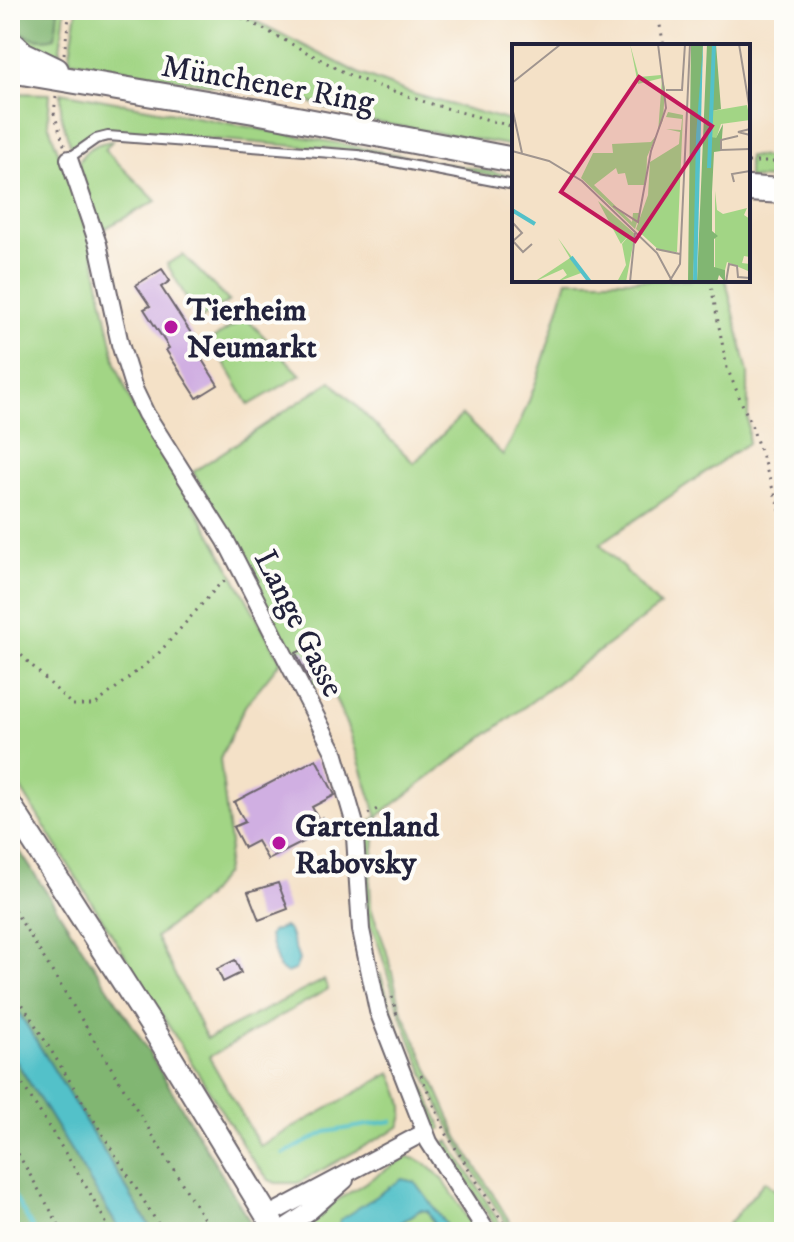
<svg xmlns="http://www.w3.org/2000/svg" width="794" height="1242" font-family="'IM FELL DW Pica',serif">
  <rect width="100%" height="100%" fill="#fdfcf7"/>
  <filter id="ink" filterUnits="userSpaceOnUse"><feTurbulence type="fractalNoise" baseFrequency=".0125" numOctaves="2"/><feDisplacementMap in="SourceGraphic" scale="16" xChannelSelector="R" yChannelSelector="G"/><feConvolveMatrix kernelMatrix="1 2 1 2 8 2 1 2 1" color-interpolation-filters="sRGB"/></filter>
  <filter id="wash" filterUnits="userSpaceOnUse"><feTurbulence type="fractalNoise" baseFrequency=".006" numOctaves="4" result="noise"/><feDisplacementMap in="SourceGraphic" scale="32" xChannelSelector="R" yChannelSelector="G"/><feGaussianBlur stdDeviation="1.8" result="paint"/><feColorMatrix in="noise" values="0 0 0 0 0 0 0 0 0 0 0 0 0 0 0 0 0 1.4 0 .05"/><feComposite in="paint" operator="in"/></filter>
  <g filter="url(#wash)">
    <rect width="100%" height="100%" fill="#f4e1c7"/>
    <!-- green -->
    <path fill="#a2d585" stroke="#627c60" stroke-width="2" d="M58 10H65L59 58C39 55 24 45 10 30V15L27 37H55Z
      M77 10H234L360 74 413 94 514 122V146L362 120 312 103 69 60Z
      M61 92 514 176V181L401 157 334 149 132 133C106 132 90 133 72 153L61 114Z
      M10 93 50 94 48 123 91 243 116 364 132 405 204 522 281 661 245 706 220 759 230 844 225 873 205 898 156 937 207 1039 324 980 328 989 209 1057 260 1146 391 1073C399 1092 409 1108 399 1127L298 1183H276L269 1180 251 1158 10 771Z
      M112 141 105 150 156 201 100 231 78 165C83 149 96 143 112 141Z
      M748 156 784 158V179L748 178Z
      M183 255 229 301 199 320 167 264Z
      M567 280H726L748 373V443L600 544 660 606 378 816 370 882 371 908 386 949 401 1008 458 1137 516 1232H512C453 1145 409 1053 381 952 378 940 371 929 368 918 362 889 366 855 366 826L377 816 350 733 327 679 310 690 221 518 193 472 331 381 414 463 462 415 503 455C535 401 549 339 567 280Z
      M246 318 301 375 249 405 211 340Z
      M380 973 402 1039 442 1128 436 1132C416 1090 378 1019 380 973Z
      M449 1141 505 1232H499L444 1144Z
      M406 1157C438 1158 460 1208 476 1232H452L415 1182 337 1230 338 1232H305L333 1203Z
      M765 1181 784 1198V1232H722Z
      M420 1210 428 1211 438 1232H387Z"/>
    <!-- forest -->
    <path fill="#81b672" stroke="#526c56" stroke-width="2" d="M10 10H58L55 37C34 43 13 34 10 10Z
      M10 836 138 1034 256 1232H153L10 998Z
      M10 1051 121 1232H10Z"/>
    <!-- water -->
    <path fill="#53c1c9" stroke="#3a7282" stroke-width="2" d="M284 927 289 931 299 960 295 970 286 973 279 968 269 936 271 932Z
      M10 998 153 1232H121L10 1051Z
      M402 1179 415 1182 452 1232H438L428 1211 420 1210 387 1232H338L340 1220Z"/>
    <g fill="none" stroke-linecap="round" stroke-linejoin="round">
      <!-- stream -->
      <path stroke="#53c1c9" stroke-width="4" d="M283 1154 326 1132 392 1121
        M10 1189 35 1232"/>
    </g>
    <g id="blocks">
      <!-- building -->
      <path fill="#d0afe2" d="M162 269 170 281 161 287 198 344 194 347 218 385 197 398 166 350 169 348 144 309 150 306 136 285Z
        M304 649 319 675 309 680 296 653Z
        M316 759 335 795 312 807 325 831 268 860 257 841 244 848 233 827 245 822 234 802Z
        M278 883 288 909 259 920 248 892Z
        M235 960 241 973 223 982 217 969Z"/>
    </g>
  </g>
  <g filter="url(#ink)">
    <use href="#blocks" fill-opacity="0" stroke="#6c656c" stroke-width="2"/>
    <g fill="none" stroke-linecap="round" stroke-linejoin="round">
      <!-- service casing -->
      <g stroke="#6c656c" stroke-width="12">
        <path id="service" d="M69 158 96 139 108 136 358 155 514 185"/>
      </g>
      <!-- minor casing -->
      <g stroke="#6c656c" stroke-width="20">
        <path id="minor" d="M69 159 98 244 120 344 134 389 146 414 226 541 334 752 354 821 361 930 378 1011 429 1142 487 1232
          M267 1216 425 1132
          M278 1232 310 1211 345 1180"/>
      </g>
      <!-- secondary casing -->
      <g stroke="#6c656c" stroke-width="26">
        <path id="secondary" d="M10 805 151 1025 277 1232"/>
      </g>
      <!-- primary casing -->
      <g stroke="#6c656c" stroke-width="28">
        <path id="primary" d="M10 42 23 54 56 70
          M10 70 260 112 514 160
          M748 189 784 191"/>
      </g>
      <!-- path -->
      <path stroke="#6c656c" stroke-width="3" stroke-dasharray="2 6" stroke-linecap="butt" d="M228 10 353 77 428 103 514 127
        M657 10 664 46
        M64 54 70 10
        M56 97 54 113 65 148
        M748 162H784
        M710 280 727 368 752 427 784 522
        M10 644 72 705H95L157 655 219 585 228 579
        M368 814 381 807
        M321 817 337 831
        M10 903 212 1232
        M10 984 163 1232
        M392 997 397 1016
        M10 1064 90 1193 111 1232
        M421 1075 446 1133 509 1232
        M10 1140 63 1232"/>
      <!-- service -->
      <use href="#service" stroke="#fff" stroke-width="8"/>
      <!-- minor -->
      <use href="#minor" stroke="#fff" stroke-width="16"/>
      <!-- secondary -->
      <use href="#secondary" stroke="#fff" stroke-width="22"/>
      <!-- primary -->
      <use href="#primary" stroke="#fff" stroke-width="24"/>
    </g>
  </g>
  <!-- markers -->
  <g fill="#b5179e" stroke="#fdfcf7" stroke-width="3">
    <circle cx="171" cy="327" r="8"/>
    <circle cx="279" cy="843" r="8"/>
  </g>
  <g text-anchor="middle" stroke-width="8" stroke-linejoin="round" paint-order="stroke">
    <!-- street labels -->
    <g font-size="32" fill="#22223b" stroke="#fdfcf7">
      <text transform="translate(268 83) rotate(10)" y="11">Münchener Ring</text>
      <text transform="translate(300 623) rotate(63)" y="11">Lange Gasse</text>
    </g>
    <!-- poi labels -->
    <g font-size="32" font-weight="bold" fill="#22223b" stroke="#fdfcf7" text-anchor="start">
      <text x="187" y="320">Tierheim<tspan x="187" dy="37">Neumarkt</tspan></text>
      <text x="295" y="836">Gartenland<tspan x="295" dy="37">Rabovsky</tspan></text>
    </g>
  </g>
  <!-- overview -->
  <g transform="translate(512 44)">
    <rect width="238" height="238" fill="#f4e1c7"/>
    <path d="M118 0 127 33 149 31 153 44 151 76 135 113 134 141H116L113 129 106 130 104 124 82 141 120 178 121 169H128L123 185 69 134 81 109H101L100 100 139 98 146 89 150 34 126 40ZM235 61 238 76 209 80 204 95 200 93V67ZM156 68 171 71 165 208 148 207 124 185 136 151 138 118 167 100 168 88 154 85 169 86 170 75 154 73ZM203 147 205 166 211 170 235 164 232 171 238 175V213L232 212 230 219 238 220 236 227 215 218 213 226 203 225ZM86 157 123 190 114 238H105L114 221 110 200 119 189 109 200ZM46 194 70 227 79 238 69 229 45 238 55 231 51 225 22 238 58 214Z" fill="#a2d585"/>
    <path d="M179 0H191L181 238H176ZM195 0H204L209 65 200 67V93L204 94 211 80 209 107 202 108 200 148V187L206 192 202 195V223L213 226V238L207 231 205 238H185Z" fill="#81b672"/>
    <path d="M191 0 185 238H181L184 92Z" fill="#53c1c9"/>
    <path fill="none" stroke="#53c1c9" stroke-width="4" d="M197 124 202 0M0 166 23 180M59 213 78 238"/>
    <path fill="none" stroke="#a0958f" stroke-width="2" d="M227 0 238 67M0 39 49 0M154 46H170L173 0M0 63 10 109M238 85 226 88 238 91M226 92 209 96V106L238 105M0 107 37 117 70 137 145 209 160 237M222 138 220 130 238 127M101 162 126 178 139 107 154 64 146 0M1 179 10 189 1 197M0 196 11 208 20 200M144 205 168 210M118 238 123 189M157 238 168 220 178 0M214 238 217 220 225 222 226 233 238 234"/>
    <path fill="#c2185b" fill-opacity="0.15" stroke="#c2185b" stroke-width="4" d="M127 33 200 82 123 197 49 148Z"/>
    <rect width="238" height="238" fill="none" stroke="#22223b" stroke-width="4"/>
  </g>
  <!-- margin -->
  <rect width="794" height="1242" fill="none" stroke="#fdfcf7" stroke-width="40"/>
</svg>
